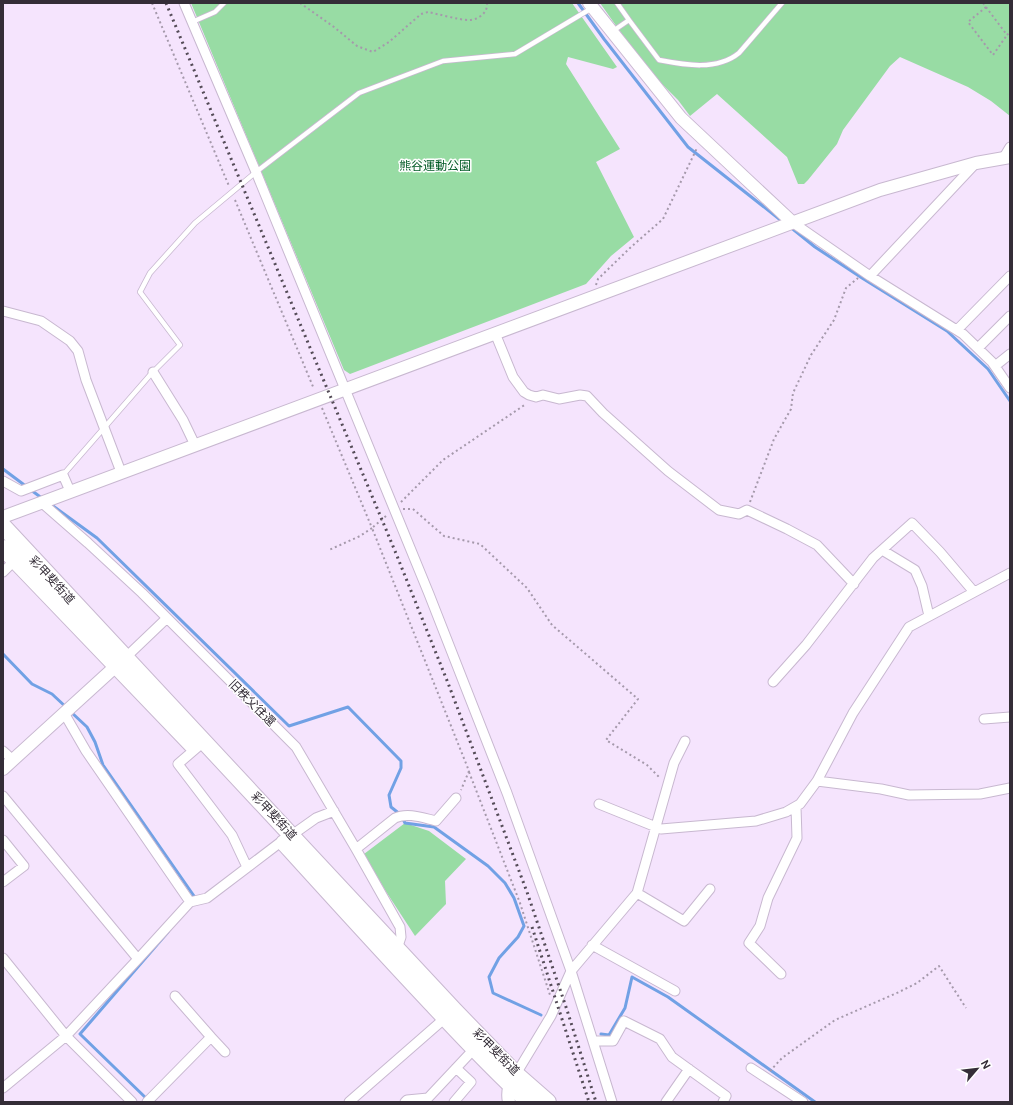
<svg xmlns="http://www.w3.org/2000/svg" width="1013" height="1105" font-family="'DM Sans','Noto Sans JP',sans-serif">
  <rect width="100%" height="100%" fill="#f5e4fd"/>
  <!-- green -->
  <path fill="#98dca4" d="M191 3H572L617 67 613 69 568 57 566 64 620 149 596 162 634 237 611 256 586 284 350 374 344 370Z
    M600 3H1010V116L991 101 968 87 900 57 890 66 843 130 837 144 808 180 804 184H798L787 157 717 94 690 116 678 100 646 68Z
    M405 823 429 831 466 859 445 881 446 904 415 936 385 890 364 854Z"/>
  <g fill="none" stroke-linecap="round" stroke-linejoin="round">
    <!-- stream -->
    <path stroke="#71a1e5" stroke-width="3" d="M578 3 604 39 688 147 783 222
      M789 226 815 247 862 278 947 331 988 369 1010 401
      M3 469 43 499
      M49 503 97 538 289 726 348 707 401 761V768L389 795 391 807 401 815 405 823 434 827 488 866 505 883 514 898 524 926 518 937 499 958 489 977 493 993 541 1015
      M3 654 32 684 52 694 67 708
      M71 712 87 727 95 742 103 765 194 896 192 899
      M601 1034 609 1035 625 1008 632 977 668 997 815 1102
      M148 1100 80 1034 168 932"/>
    <!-- service casing -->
    <g stroke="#c8b8d0" stroke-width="6">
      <path id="service" d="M617 3 629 20
        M192 22 215 12 224 3
        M613 31 629 20 659 60C685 65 717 71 739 53L782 3
        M63 475 151 374 180 345 140 292 150 273 195 223 256 172 359 93 443 61 515 54 592 8"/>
    </g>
    <!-- minor casing -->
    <g stroke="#c8b8d0" stroke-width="11">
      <path id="minor" d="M184 3 256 172 429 594 507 793 571 971 612 1102
        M1004 157 1010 147
        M792 222 870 276 963 334 992 362 1010 388
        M870 276 976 163
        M3 311 41 321 70 341 78 351 86 380 121 472
        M957 330 1010 276
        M495 333 513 377 524 392 529 395 536 397 543 395 559 399 580 395 587 396 603 413 668 471 719 510 739 514 747 510 787 529 817 545 854 584
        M978 348 1010 316
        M995 366 1010 354
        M153 372 183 420 195 445
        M3 481 21 491 63 475 70 491
        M41 502 88 543 142 593 296 747 356 849 400 927 401 937 397 949
        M882 550 915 570 922 586 929 616
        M3 572 18 557
        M123 660 167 618
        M773 682 806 645 873 558 912 523 940 552 974 592
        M64 713 86 751 190 902
        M984 719 1010 717
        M200 745 178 764 232 835 247 867
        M3 751 13 760
        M817 781 881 789 909 795 980 794 1010 788
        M3 796 138 959
        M599 804 661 829 756 821 786 812 800 804 817 781 853 713 909 627 1010 573
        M292 835 316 818 334 811
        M3 840 24 866 3 882
        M356 849 395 818C408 812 423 818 436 821L456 798
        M637 893 684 921 710 889
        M592 945 675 991
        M3 958 66 1036 3 1088
        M781 974 749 943 760 926 768 898 797 838 796 807
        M211 1037 225 1052
        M593 1041H613L624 1021 660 1039 672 1057 726 1096 723 1102
        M751 1068 803 1102
        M516 1074 551 1016 571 971 637 893 674 763 685 741
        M132 1102 66 1036 138 959 190 902 207 898 282 841
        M147 1102 211 1037 175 996
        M349 1102 445 1018
        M405 1102 407 1100 428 1098 474 1049
        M454 1102 471 1082 456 1068
        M666 1102 689 1069"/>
    </g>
    <!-- tertiary casing -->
    <g stroke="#c8b8d0" stroke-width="14">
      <path id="tertiary" d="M589 3 681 118 792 222
        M3 517 880 190 976 163 1010 157
        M3 769 116 666
        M509 1102C507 1093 508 1087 513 1079"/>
    </g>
    <!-- trunk casing -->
    <g stroke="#c8b8d0" stroke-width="18">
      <path id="trunk" d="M3 526 454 1010 516 1074 548 1102
        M3 548 192 745
        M284 843C333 897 381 950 431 1003 463 1037 494 1071 529 1102"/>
    </g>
    <!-- path -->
    <path stroke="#a599ab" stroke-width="2" stroke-dasharray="2 3" stroke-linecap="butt" d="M152 3 229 186
      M300 3 334 27 357 46 373 52 389 42 421 14 428 12C438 14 459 20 469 20 478 20 488 13 487 3
      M983 3 1007 35 1010 32
      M986 7 968 22 993 55 1007 35
      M235 200 314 389
      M596 285 598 279 631 247 663 219 697 148
      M322 408 372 528 360 536 329 550
      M401 502 443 460 526 404
      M750 502 774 439 791 409 793 393 811 355 834 320 846 288 858 278
      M403 509H413L444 536 480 544 527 588 552 625 638 699 606 740 647 765 660 778
      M386 516 372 528 469 771 461 790
      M469 772 520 903 550 995
      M770 1071 782 1058 835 1020 899 992 917 983 939 966 966 1008"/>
    <!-- service -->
    <use href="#service" stroke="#fff" stroke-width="4.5"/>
    <!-- minor -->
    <use href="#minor" stroke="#fff" stroke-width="9"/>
    <!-- tertiary -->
    <use href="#tertiary" stroke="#fff" stroke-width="12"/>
    <!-- trunk -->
    <use href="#trunk" stroke="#fff" stroke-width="16"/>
    <!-- rail -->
    <path stroke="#544b57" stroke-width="3" stroke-dasharray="2 4" stroke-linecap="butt" d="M166 3 395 551 448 683 527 892 567 1010 596 1102
      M532 927 589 1102"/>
  </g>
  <g text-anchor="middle" stroke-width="3" stroke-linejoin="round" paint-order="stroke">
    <!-- park labels -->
    <g font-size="12" fill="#005a24" stroke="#fff">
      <text x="435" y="170">熊谷運動公園</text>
    </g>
    <!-- street labels -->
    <g font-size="12" fill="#342d37" stroke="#fff">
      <text transform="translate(52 580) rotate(47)" y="4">彩甲斐街道</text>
      <text transform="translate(252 703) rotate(45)" y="4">旧秩父往還</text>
      <text transform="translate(274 816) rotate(47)" y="4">彩甲斐街道</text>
      <text transform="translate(496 1052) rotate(45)" y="4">彩甲斐街道</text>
    </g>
  </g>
  <!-- border -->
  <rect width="1013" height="1105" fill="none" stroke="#342d37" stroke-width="8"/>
  <!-- north arrow -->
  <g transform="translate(977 1069) rotate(62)" stroke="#ffffff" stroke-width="3" paint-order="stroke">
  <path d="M0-3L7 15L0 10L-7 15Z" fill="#342d37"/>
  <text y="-6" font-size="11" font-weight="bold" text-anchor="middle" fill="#342d37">N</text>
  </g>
</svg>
